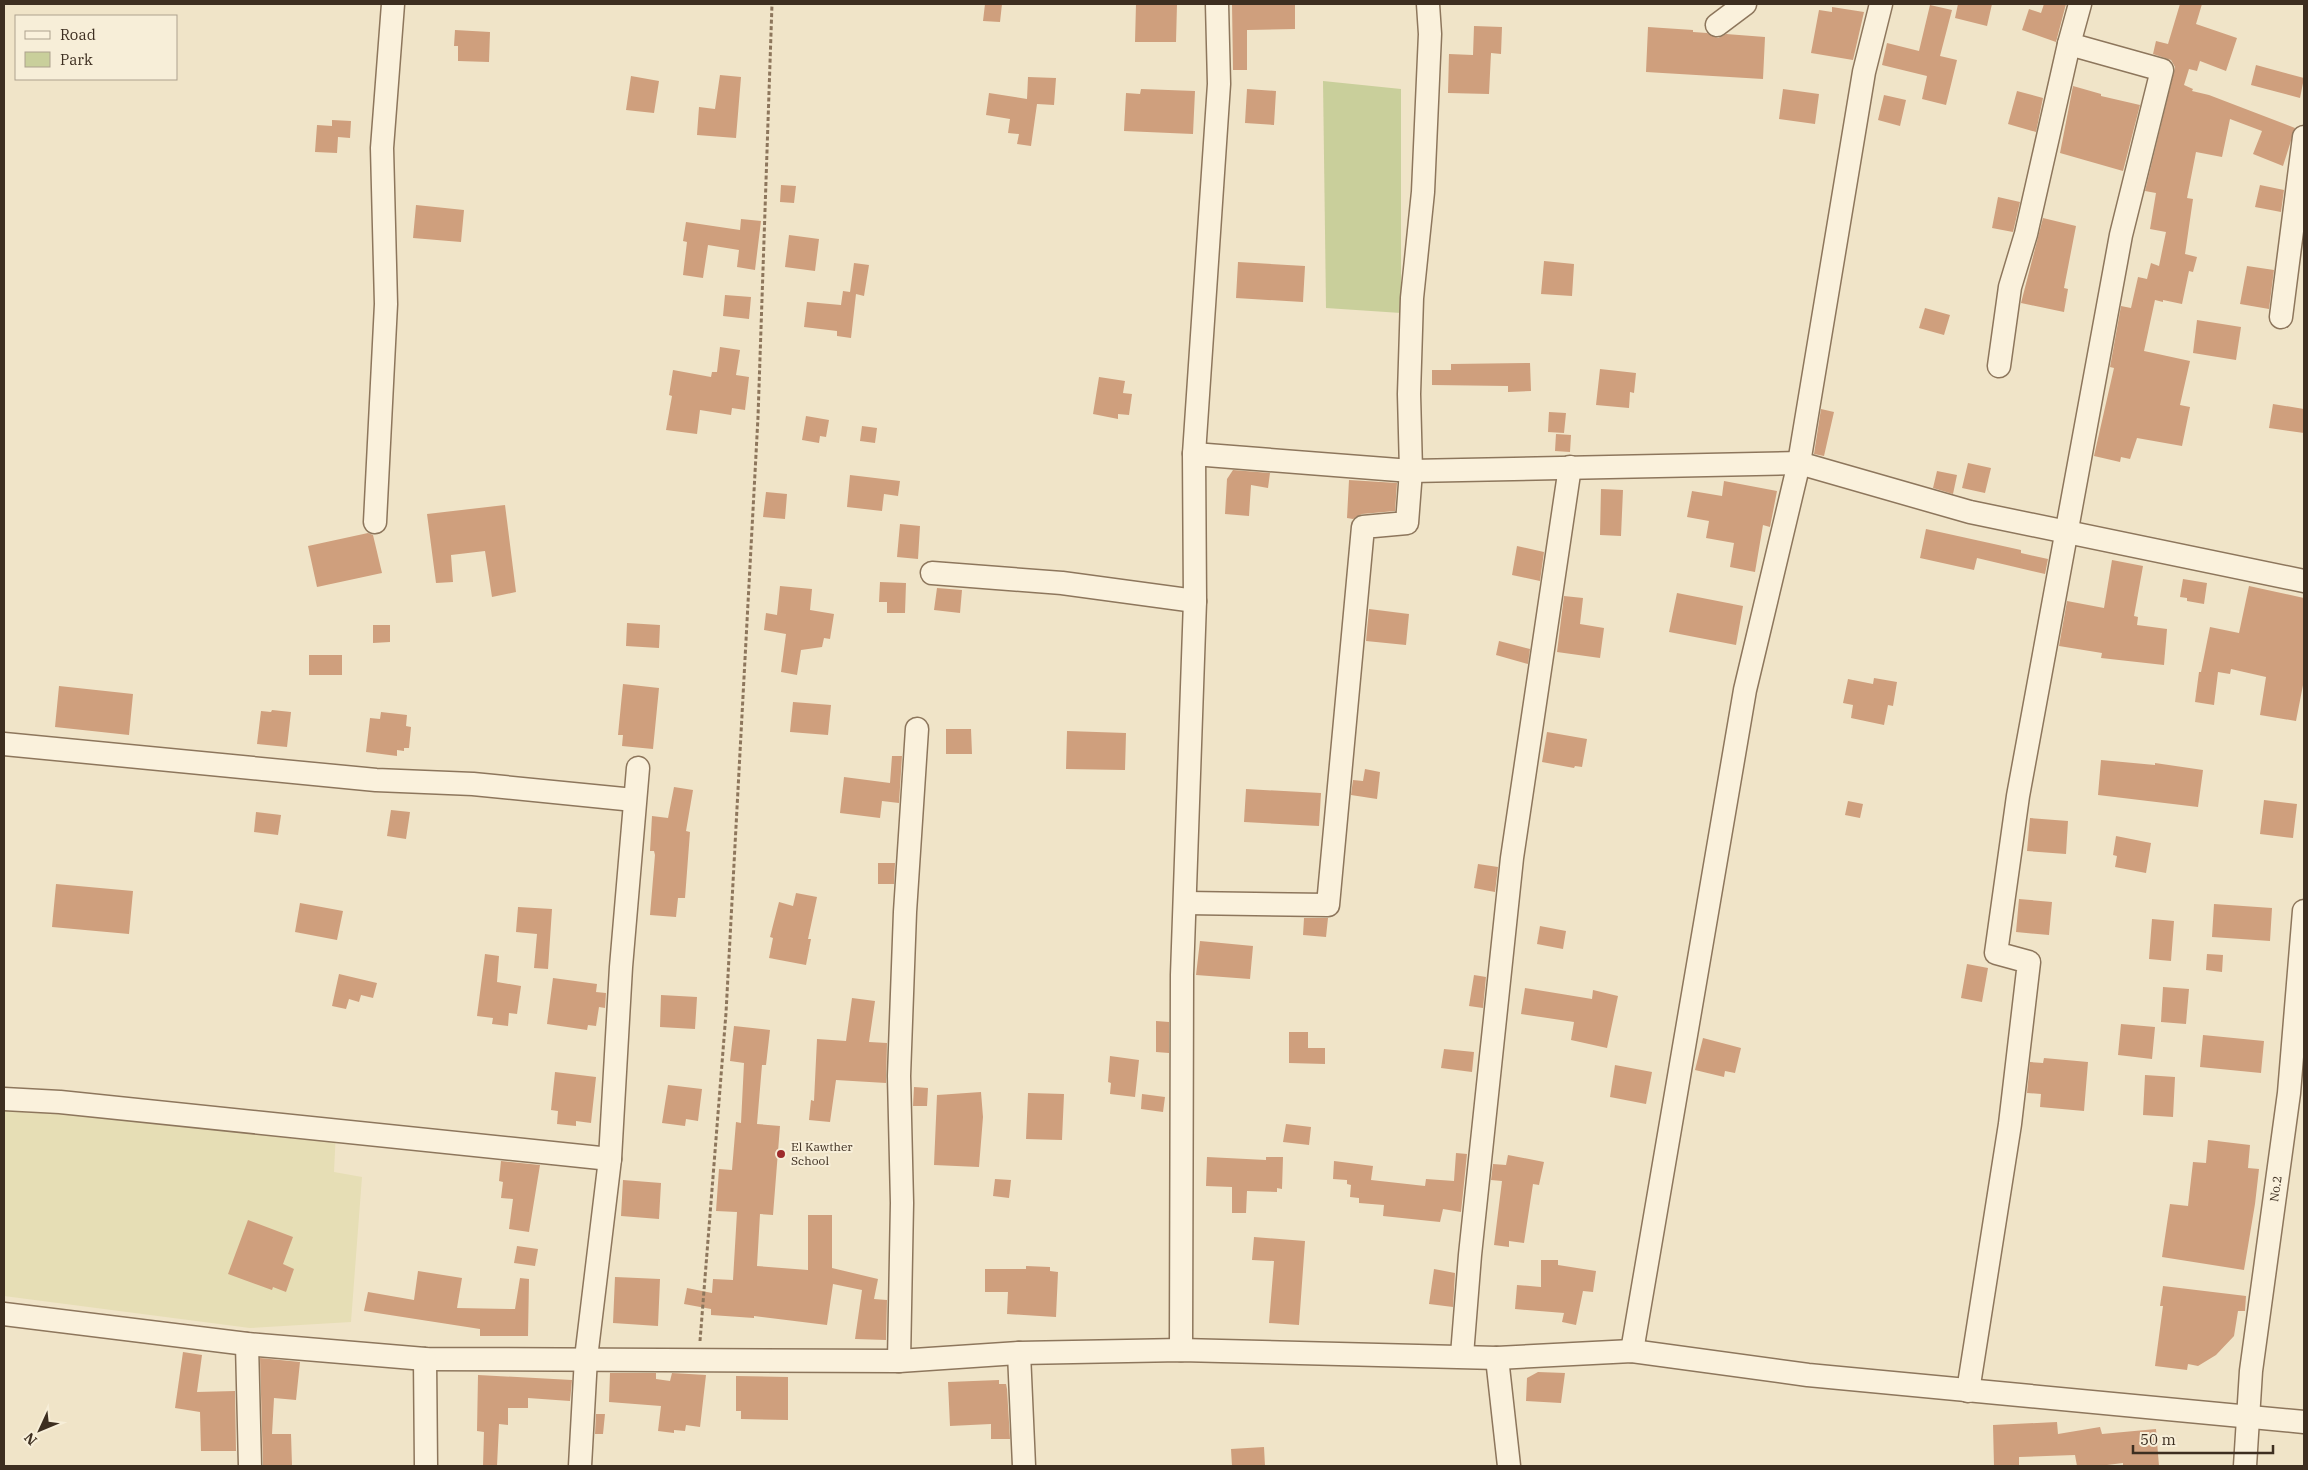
<svg xmlns="http://www.w3.org/2000/svg" width="2308" height="1470" font-family="'IBM Plex Serif',serif">
  <rect width="100%" height="100%" fill="#f0e4c8"/>
  <!-- farmland -->
  <path fill="#e6deb5" d="M4 1109 336 1131 334 1172 362 1177 351 1322 250 1328 4 1296Z"/>
  <!-- green -->
  <path fill="#c9cf9b" d="M1323 81 1401 89V313L1326 308Z"/>
  <!-- building -->
  <path fill="#cf9f7d" d="M985 4H1002L1000 22 983 21Z
    M1136 4H1177L1176 42H1135Z
    M1232 4H1295V29L1247 30V70H1233Z
    M1958 4H1992L1987 26 1955 18Z
    M2044 4H2066L2056 42 2022 30 2029 9 2041 13Z
    M2180 4H2202L2196 24 2237 38 2226 71 2200 61 2197 71 2189 69 2184 85 2193 89 2192 91 2209 95 2295 128 2283 166 2253 154 2262 131 2230 119 2222 157 2196 152 2187 198 2193 199 2185 254 2197 257 2193 272 2189 271 2182 304 2163 300V302L2155 300 2144 351 2190 361 2180 405 2190 407 2182 446 2137 438 2130 459 2121 457 2120 462 2094 456 2114 368 2110 367 2121 306 2131 308 2138 277 2147 279 2151 263 2159 266 2166 232 2150 229 2156 193 2145 191 2175 67 2171 60 2153 54 2156 41 2168 44Z
    M1930 5 1952 10 1940 56 1957 60 1946 105 1922 99 1927 76 1882 65 1887 43 1919 51Z
    M1832 7 1864 12 1853 60 1811 53 1819 10 1832 12Z
    M1474 26 1502 27 1501 54 1491 53 1489 94 1448 93 1449 54 1473 55Z
    M1648 27 1693 30V32L1707 33 1718 38 1726 34 1765 37 1763 79 1646 72Z
    M455 30 490 32 489 62 458 61V46H454Z
    M2256 65 2304 78 2300 98 2251 85Z
    M720 75 741 77 736 138 697 135 699 107 715 109Z
    M631 76 659 81 654 113 626 110Z
    M1028 77 1056 78 1054 105 1037 104 1031 146 1017 144 1019 134 1008 133 1010 119 986 115 989 93 1027 99Z
    M2073 86 2101 94V96L2140 105 2123 171 2060 153Z
    M1141 89 1195 91 1193 134 1124 131 1126 93 1140 94Z
    M1247 89 1276 91 1274 125 1245 123Z
    M1783 89 1819 94 1815 124 1779 119Z
    M2017 91 2043 98 2036 132 2008 124Z
    M1884 95 1906 100 1900 126 1878 120Z
    M332 120 351 121 350 138 338 137 337 153 315 152 317 125 332 126Z
    M781 185 796 186 794 203 780 202Z
    M2260 185 2284 190 2281 212 2255 207Z
    M1998 197 2020 202 2013 232 1992 228Z
    M416 205 464 210 461 242 413 238Z
    M2043 218 2076 226 2064 288 2068 289 2064 312 2021 303Z
    M741 219 761 221 755 270 737 267 739 250 708 245 703 278 683 275 687 242 683 241 686 222 740 230Z
    M789 235 819 239 815 271 785 267Z
    M1544 261 1574 264 1572 296 1541 294Z
    M1238 262 1305 266 1303 302 1236 298Z
    M854 263 869 265 864 296 856 294 851 338 837 336V331L804 327 807 302 841 305 843 291 850 292Z
    M2247 266 2274 270 2269 309 2240 304Z
    M725 295 751 297 749 319 723 316Z
    M1925 308 1950 315 1944 335 1919 328Z
    M2197 320 2241 327 2236 360 2193 353Z
    M720 347 740 350 736 375 749 377 745 410 732 408 731 415 700 410 697 434 666 430 672 396 669 395 673 370 711 377 712 372H717Z
    M1530 363 1531 391 1508 392V386L1432 385V370H1451V364Z
    M1600 369 1636 373 1634 393 1630 392 1629 408 1596 405Z
    M1099 377 1125 381 1123 393 1132 394 1129 415 1118 414V419L1093 414Z
    M2273 404 2304 409V433L2269 428Z
    M1821 409 1834 412 1824 456 1814 454Z
    M1549 412 1566 413 1564 433 1548 432Z
    M806 416 829 420 826 437 820 436 819 443 802 440Z
    M862 426 877 428 875 443 860 441Z
    M1556 434 1571 435 1570 452 1555 451Z
    M1968 463 1991 468 1985 493 1962 488Z
    M1233 470 1270 473 1268 488 1251 485 1249 516 1225 514 1227 479Z
    M1937 471 1957 475 1953 494 1933 488Z
    M850 475 900 481 898 496 884 494 882 511 847 507Z
    M1349 480 1397 483 1395 511 1362 514 1353 519 1347 518Z
    M1724 481 1777 491 1770 527 1763 525 1755 572 1730 567 1734 543 1706 538 1709 521 1687 517 1692 491 1722 496Z
    M1601 489 1623 490 1621 536 1600 535Z
    M766 492 787 494 785 519 763 517Z
    M505 505 516 592 492 597 485 551 451 555 453 582 436 583 427 514Z
    M900 524 920 526 918 559 897 557Z
    M1926 529 2021 550V553L2048 559 2045 574 1977 558 1974 570 1920 558Z
    M368 533 373 535 382 573 317 587 308 546Z
    M1517 546 1544 552 1540 581 1512 575Z
    M2112 560 2143 566 2134 616 2138 617 2137 625 2167 629 2164 665 2101 658 2102 653 2059 646 2067 601 2104 608Z
    M2183 579 2207 583 2204 604 2187 601V598L2180 597Z
    M880 582 906 583 905 613H887V602H879Z
    M780 586 812 589 810 610 834 614 830 639 824 638 822 647 801 650 797 675 781 672 786 634 764 630 766 613 777 615Z
    M2249 586 2304 598V680L2296 721 2260 715 2266 677 2231 669 2230 674 2218 672 2214 705 2195 702 2199 672H2201L2210 627 2239 633Z
    M937 588 962 590 960 613 934 610Z
    M1677 593 1743 606 1736 645 1669 632Z
    M1564 596 1583 598 1580 624 1604 628 1600 658 1557 652Z
    M1369 609 1409 614 1406 645 1366 641Z
    M627 623 660 625 659 648 626 646Z
    M373 625H390V642L373 643Z
    M1499 641 1530 649 1528 664 1496 655Z
    M309 655H342V675H309Z
    M1874 678 1897 682 1893 706 1888 705 1884 725 1851 718 1853 705 1843 703 1848 679 1873 684Z
    M623 684 659 688 653 749 622 746 623 735H618Z
    M59 686 133 694 129 735 55 727Z
    M793 702 831 705 828 735 790 732Z
    M272 710 291 712 287 747 257 744 261 711 271 712Z
    M381 712 407 715 406 726 411 727 409 748H404V751L397 750V756L366 752 370 718 380 719Z
    M946 729H971L972 754H946Z
    M1067 731 1126 733 1125 770 1066 769Z
    M1547 732 1587 739 1582 767 1575 766 1574 768 1542 762Z
    M892 756H902L899 803 882 801 880 818 840 813 844 777 890 783Z
    M2101 760 2155 765V763L2203 770 2198 807 2098 795Z
    M1365 769 1380 772 1377 799 1351 795 1353 780 1363 781Z
    M674 787 693 790 686 831 690 832 685 898H678L676 917 650 915 655 855 654 851H650L652 816 668 818Z
    M1246 789 1321 793 1319 826 1244 822Z
    M2264 800 2297 804 2293 838 2260 834Z
    M1848 801 1863 804 1860 818 1845 815Z
    M391 810 410 812 406 839 387 836Z
    M256 812 281 815 278 835 254 832Z
    M2030 818 2068 821 2066 854 2027 851Z
    M2116 836 2151 843 2146 873 2115 867 2117 856 2113 855Z
    M878 863H895L894 884H878Z
    M1478 864 1498 867 1495 892 1474 888Z
    M56 884 133 891 129 934 52 927Z
    M796 893 817 897 808 939H811L806 965 769 958 773 938 770 937 779 902 793 906Z
    M2019 899 2052 902 2049 935 2016 932Z
    M300 903 343 911 337 940 295 932Z
    M2214 904 2272 908 2270 941 2212 937Z
    M518 907 552 909 548 969 534 968 537 934 516 932Z
    M1304 918H1328L1326 937 1303 935Z
    M2152 919 2174 921 2171 961 2149 959Z
    M1540 926 1566 931 1563 949 1537 944Z
    M1200 941 1253 946 1250 979 1196 975Z
    M485 954 499 956 497 982 521 986 517 1014 509 1013 508 1026 492 1024 493 1018 477 1016Z
    M2207 954 2223 955 2222 972 2206 970Z
    M1967 964 1988 968 1982 1002 1961 998Z
    M339 974 377 983 373 998 361 995 359 1002 349 999 346 1009 332 1006Z
    M1474 975 1486 977 1483 1008 1469 1006Z
    M553 978 597 984 596 992 606 993 605 1008 599 1007 596 1026 588 1025 587 1030 547 1024Z
    M2163 987 2189 989 2186 1024 2161 1022Z
    M1525 988 1592 999 1593 990 1618 996 1607 1048 1571 1040 1574 1022 1521 1014Z
    M661 995 697 997 695 1029 660 1027Z
    M852 998 875 1001 869 1042 887 1043 886 1083 836 1080 830 1122 809 1120 811 1100 814 1101 817 1039 846 1041Z
    M1156 1021 1169 1022V1053L1156 1052Z
    M2121 1024 2155 1027 2152 1059 2118 1055Z
    M734 1026 770 1030 766 1065H762L757 1124 780 1126 773 1215 760 1214 757 1266 808 1270V1215H832V1268L878 1279 874 1299 887 1300 886 1340 855 1339 862 1290 833 1284 827 1325 754 1316V1318L711 1315V1309L684 1304 687 1288 712 1293 713 1279 733 1280 737 1212 716 1211 719 1169 732 1170 736 1122 741 1123 744 1063 730 1061Z
    M1289 1032H1308V1048H1325V1064L1289 1063Z
    M2203 1035 2264 1041 2261 1073 2200 1067Z
    M1703 1038 1741 1048 1735 1073 1725 1071 1724 1077 1695 1070Z
    M1444 1049 1474 1052 1472 1072 1441 1068Z
    M1110 1056 1139 1060 1135 1097 1110 1094 1111 1083 1108 1082Z
    M2044 1058 2088 1062 2084 1111 2040 1107 2041 1094 2027 1093 2030 1062 2043 1063Z
    M1615 1065 1652 1072 1646 1104 1610 1097Z
    M555 1072 596 1077 591 1123 576 1121V1126L557 1124 558 1111 551 1110Z
    M2145 1075 2175 1077 2173 1117 2143 1115Z
    M668 1085 702 1089 698 1121 686 1119 685 1126 662 1123Z
    M914 1087 928 1088 927 1106H913Z
    M981 1092 983 1117 979 1167 934 1165 937 1095Z
    M1028 1093 1064 1094 1062 1140 1026 1139Z
    M1142 1094 1165 1097 1163 1112 1141 1109Z
    M1286 1124 1311 1127 1309 1145 1283 1142Z
    M2208 1140 2250 1145 2248 1168 2259 1169 2255 1204 2244 1270 2162 1257 2170 1204 2188 1206 2193 1162 2206 1163Z
    M1456 1153 1467 1154 1461 1212 1443 1209 1440 1222 1383 1216 1384 1205 1359 1203V1198L1350 1197 1351 1185 1347 1184V1180L1333 1179 1334 1161 1373 1166 1371 1180 1425 1186 1426 1179 1454 1181Z
    M1508 1155 1544 1162 1539 1185 1533 1184 1524 1243 1509 1241V1247L1494 1245 1502 1181 1491 1180 1493 1164 1506 1165Z
    M1207 1157 1266 1160V1157H1283L1282 1189 1277 1188V1192L1247 1191 1246 1213H1232V1187L1206 1186Z
    M501 1161 540 1165 529 1232 509 1229 513 1199 501 1198 503 1182 499 1181Z
    M995 1179 1011 1180 1009 1198 993 1196Z
    M623 1180 661 1183 659 1219 621 1216Z
    M248 1220 293 1237 283 1264 294 1269 286 1292 273 1287 272 1290 228 1274Z
    M1254 1237 1305 1241 1299 1325 1269 1323 1274 1261 1252 1260Z
    M517 1246 538 1249 535 1266 514 1263Z
    M1541 1260H1558V1265L1596 1271 1593 1292 1583 1291 1576 1325 1562 1322 1564 1313 1515 1309 1517 1285 1541 1287Z
    M1026 1266 1050 1267V1271L1058 1272 1056 1317 1007 1314 1008 1292H985V1269H1026Z
    M1434 1269 1455 1273 1453 1307 1429 1304Z
    M418 1271 462 1278 457 1308 515 1309 520 1278 529 1279 528 1336H480V1329L364 1311 368 1292 414 1300Z
    M615 1277 660 1279 658 1326 613 1323Z
    M2163 1286 2246 1296 2245 1311H2238L2234 1336 2216 1355 2198 1366 2188 1364 2187 1370 2155 1366 2163 1306H2160Z
    M183 1352 202 1355 197 1392 235 1391 236 1451H201L200 1412 175 1408Z
    M260 1358 300 1362 296 1400 274 1398 272 1434H291L292 1466H263Z
    M1538 1372 1565 1373 1561 1403 1526 1401 1527 1378Z
    M610 1373H656V1379L670 1381 672 1373 706 1375 700 1427 686 1425 685 1431 674 1430V1433L658 1431 661 1406 609 1402Z
    M478 1375 572 1380 570 1401 528 1398V1408H508V1425L499 1424 497 1466H483L484 1432 477 1431Z
    M736 1376 788 1377V1420L741 1419V1411H736Z
    M999 1380V1384H1006L1007 1389 1010 1439H991V1424L950 1426 948 1382Z
    M596 1414H605L603 1434H595Z
    M2057 1422 2058 1434 2100 1427 2102 1434 2156 1429 2159 1466H2123V1463L2099 1466H2077L2075 1455 2019 1457V1466H1994L1993 1425Z
    M1264 1447 1265 1466H1232L1231 1449Z"/>
  <g fill="none" stroke-linecap="round" stroke-linejoin="round">
    <!-- minor casing -->
    <g stroke="#8d765c" stroke-width="25">
      <g id="minor">
        <path d="M1717 25 1745 4"/>
        <path d="M2281 317 2304 137"/>
        <path d="M1999 366 2010 287 2026 234 2069 44 2080 4"/>
        <path d="M1194 454 1411 471 1799 463 1970 512 2304 581"/>
        <path d="M375 522 386 304 382 148 393 4"/>
        <path d="M932 573 1062 583 1195 601"/>
        <path d="M4 744 376 780 473 784 634 800"/>
        <path d="M1186 903 1328 905 1363 527 1407 523 1411 471 1409 394 1412 298 1423 192 1430 34 1428 4"/>
        <path d="M4 1099 60 1102 610 1159"/>
        <path d="M4 1314 247 1344 425 1359 899 1361 1019 1353 1181 1350 1497 1358 1632 1351 1808 1375 2304 1422"/>
        <path d="M247 1344 250 1466"/>
        <path d="M1181 1350 1182 975 1195 601 1194 454 1219 84 1217 4"/>
        <path d="M1632 1351 1745 690 1799 463 1864 72 1881 4"/>
        <path d="M1019 1353 1024 1466"/>
        <path d="M1462 1355 1470 1255 1512 858 1570 467"/>
        <path d="M1497 1358 1509 1466"/>
        <path d="M425 1359 426 1466"/>
        <path d="M899 1361 902 1203 899 1076 905 912 917 729"/>
        <path d="M1968 1391 2010 1124 2029 962 1996 953 2018 796 2121 235 2162 70 2069 44"/>
        <path d="M580 1466 586 1358 610 1159 621 967 638 768"/>
        <path id="s1" d="M2245 1466 2251 1371 2289 1093 2304 911"/>
      </g>
    </g>
    <!-- path -->
    <path stroke="#8d765c" stroke-width="3" stroke-dasharray="4 2.5" stroke-linecap="butt" d="M700 1341 726 1013 758 417 772 4"/>
    <!-- minor -->
    <use href="#minor" stroke="#faf1dc" stroke-width="22"/>
  </g>
  <!-- markers -->
  <circle fill="#9e2a2b" stroke="#f7eed8" stroke-width="2" cx="781" cy="1154" r="5"/>
  <g text-anchor="middle" stroke-width="4" stroke-linejoin="round" paint-order="stroke">
    <!-- poi labels -->
    <g font-size="12" fill="#3d2e20" stroke="#f7eed8" text-anchor="start">
      <text x="791" y="1151">El Kawther<tspan x="791" dy="14">School</tspan></text>
    </g>
    <!-- street labels -->
    <g font-size="12" fill="#3d2e20" stroke="#f7eed8">
      <text dy="4" stroke="none"><textPath href="#s1" startOffset="279">No.2</textPath></text>
    </g>
  </g>
  <!-- border -->
  <rect width="2308" height="1470" fill="none" stroke="#3d2e20" stroke-width="10"/>
  <!-- legend -->
  <rect x="15" y="15" width="162" height="65" fill="#f7eed8" stroke="#ada18e"/>
  <rect x="25" y="31" width="25" height="8" fill="#faf1dc" stroke="#ada18e"/>
  <text x="60" y="40" font-size="15" fill="#3d2e20">Road</text>
  <rect x="25" y="52" width="25" height="15" fill="#c9cf9b" stroke="#ada18e"/>
  <text x="60" y="65" font-size="15" fill="#3d2e20">Park</text>
  <!-- north arrow -->
  <g transform="translate(40 1430) rotate(226)" stroke="#f7eed8" stroke-width="4" paint-order="stroke">
  <path d="M0-4L9 19L0 12L-9 19Z" fill="#3d2e20"/>
  <text y="-8" font-size="14" font-weight="bold" text-anchor="middle" fill="#3d2e20">N</text>
  </g>
  <!-- scale -->
  <path d="M2133 1445v8h140v-8" fill="none" stroke="#3d2e20" stroke-width="2.5"/>
  <text x="2140" y="1445" font-size="15" fill="#3d2e20" stroke="#f7eed8" stroke-width="4" paint-order="stroke">50 m</text>
</svg>
